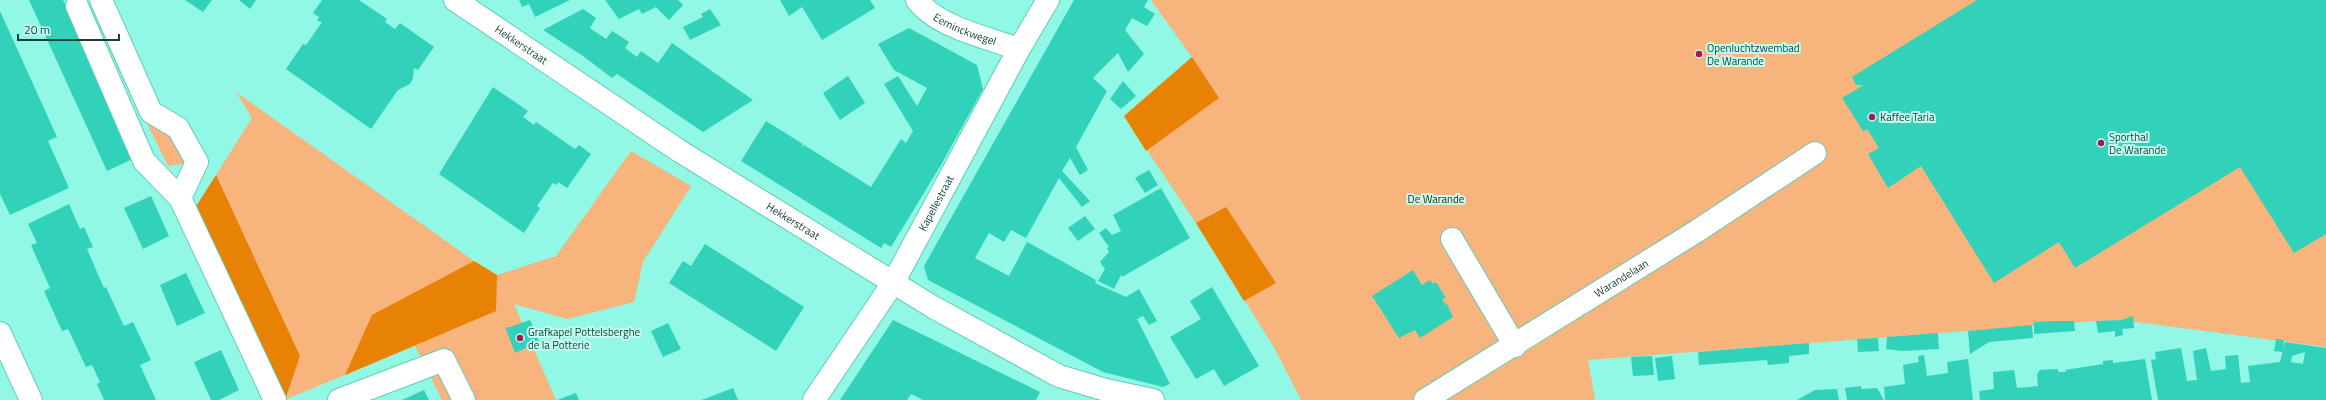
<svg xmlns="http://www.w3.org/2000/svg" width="2326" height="400" font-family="'Titillium Web',sans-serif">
  <rect width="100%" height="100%" fill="#90f8e4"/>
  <!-- green -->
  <path fill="#f7b47d" d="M1151 0H2326V347L2121 320 2096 321 1588 360 1595 400H1301L1275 349 1196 223 1124 116 1192 57Z
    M236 92 474 261 497 275 556 256 631 151 691 186 643 262 634 302 567 319 514 304 556 400H442L415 346 284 400 195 208 252 118Z
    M141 111 168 131 187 156 183 164 168 166Z"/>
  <!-- forest -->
  <path fill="#e88204" d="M1192 57 1219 98 1146 151 1124 116Z
    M216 175 300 356 285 400 195 208Z
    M1226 207 1276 283 1244 301 1196 223Z
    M474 261 497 275 496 311 345 375 372 315Z"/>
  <!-- building -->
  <path fill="#31d2b9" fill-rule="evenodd" d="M29 0H63L135 158 107 171Z
    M185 0H212L203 12Z
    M239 0H256L250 9Z
    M322 0H359L387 19 385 22 395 29 400 23 434 47 418 70 414 68 413 78 410 84 398 90 371 129 286 69 303 44 306 45 322 22 317 21 319 17 313 13Z
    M519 0H570L535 17 529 4 522 7Z
    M605 0H678L683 5 669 20 656 7 642 14 639 9 619 19Z
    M780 0H870L875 8 822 40 802 7 789 16Z
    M1074 0H1148L1144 7 1155 14 1147 26 1132 18 1125 30 1144 54 1128 72 1118 53 1093 78 1107 91 1076 147 1088 170 1080 175 1070 158 1062 171 1090 201 1082 207 1059 178 1026 238 1011 230 1004 242 989 233 975 258 1009 276 1027 242 1096 280 1095 283 1126 297 1139 289 1157 321 1149 325 1143 316 1137 319 1170 384 1163 387 1103 372 928 280 924 266Z
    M1977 0H2326V234L2294 253 2240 167 2075 268 2059 242 1994 283 1921 166 1888 188 1868 154 1879 148 1867 129 1863 131 1842 98 1864 85H1856L1852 77Z
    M583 9 596 18 590 28 606 39 612 31 629 42 625 48 637 57 641 51 658 63 672 43 753 100 703 132 617 74 612 78 583 56 543 30Z
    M710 9 721 25 690 40 683 27 703 17 701 14Z
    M0 11 57 137 48 141 69 188 10 215 0 194Z
    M909 28 977 65 983 89 941 165 891 247 884 243 881 248 741 161 766 121 803 144 801 148 804 145 871 187 901 139 906 143 913 131 884 84 898 76 917 106 927 88 894 70 878 44Z
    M848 76 865 103 840 120 823 93Z
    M1123 81 1136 96 1121 109 1110 99Z
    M493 87 528 111 523 117 534 125 536 122 575 149 579 145 591 154 567 188 558 182 557 185 553 183 537 206 540 208 524 233 439 174Z
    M1149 170 1158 185 1145 193 1135 178Z
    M1161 188 1190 238 1122 277 1121 275 1114 289 1098 281 1105 269 1100 262 1109 252 1107 248 1109 247 1099 233 1106 228 1112 235 1121 231 1113 215Z
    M151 196 169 236 143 249 124 208Z
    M69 204 80 229 84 227 93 247 87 249 104 288 106 287 124 326 133 322 151 360 140 365 156 400H104L97 384 100 382 92 365 86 367 68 329 62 331 44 291 50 288 31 245 37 243 28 224Z
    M1085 216 1095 229 1078 241 1068 228Z
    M705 244 804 307 776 351 669 283 683 261 691 266Z
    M1413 270 1422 285 1430 280 1433 284 1436 282 1446 298 1442 299 1446 305 1447 304 1453 317 1420 338 1415 330 1399 338 1372 296Z
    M186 273 205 313 177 326 160 285Z
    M1212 287 1259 366 1224 386 1214 369 1196 379 1170 337 1201 319 1190 301Z
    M2133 316 2134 328 2122 329 2123 335 2115 337V331L2098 333 2096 321 2121 320Z
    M530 320 539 342 515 353 505 327 507 328Z
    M893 320 1040 392 1036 400H923L911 394 907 400H840Z
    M2053 321H2074L2075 331 2034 334V322Z
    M668 323 681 349 663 357 651 331Z
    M2032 325 2033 338 1989 342 1970 354 1968 331Z
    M1938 333 1939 349 1903 351 1886 349 1887 337Z
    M1878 338 1879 351 1858 352 1857 339Z
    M2276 339 2284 340 2283 352 2274 351Z
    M2285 342 2326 348V400H2158L2151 360 2156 359 2155 352 2181 348 2187 381 2197 380 2193 351 2206 348 2211 371 2226 369 2225 356 2238 355 2241 383 2250 382 2248 366 2280 362ZM2305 352 2303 364 2291 362 2292 356Z
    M1809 343V354L1789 356V363L1768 365 1767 360 1699 365 1698 352Z
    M221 350 239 390 219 400H211L194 362Z
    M1924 355 1927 376 1948 373 1947 362 1968 359 1973 400H1885L1884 387 1905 384 1903 365 1919 362 1918 356Z
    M1652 356 1654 375 1633 376 1631 357Z
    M1672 356 1675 379 1658 381 1655 358Z
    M2145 359 2152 400H1980L1979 391 1994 389 1993 372 2014 370 2017 388 2038 386 2037 374 2040 370 2057 369 2059 372H2066L2065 370 2103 364V361L2113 360V363Z
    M1861 386V389L1877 388 1884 400H1847L1845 388Z
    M733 388 738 400H701L707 398Z
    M1837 389 1839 400H1797L1815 390Z
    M424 390 429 400H402Z
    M576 393 579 400H557Z"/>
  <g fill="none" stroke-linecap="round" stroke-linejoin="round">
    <!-- minor casing -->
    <g stroke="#63ccb9" stroke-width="24">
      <g id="minor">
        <path d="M101 0 151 112 178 128 197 162 180 198 275 400"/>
        <path id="s1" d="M455 0 681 152 933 307 1059 376 1106 390 1153 400"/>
        <path id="s2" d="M917 0C937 27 988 38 1019 49"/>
        <path d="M77 6 144 161 180 198"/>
        <path d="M1452 239 1515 346"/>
        <path d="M0 333 31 400"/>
        <path d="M339 400 444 360 464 400"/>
        <path id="s3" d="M814 400 893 283 1019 49 1048 0"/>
        <path id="s4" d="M1425 400 1697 231 1815 153"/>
      </g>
    </g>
    <!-- minor -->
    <use href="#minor" stroke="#fff" stroke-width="22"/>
  </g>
  <!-- markers -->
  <g fill="#a6175a" stroke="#c2fdf0" stroke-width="1.5">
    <circle cx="1699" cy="54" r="4"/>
    <circle cx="1872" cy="117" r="4"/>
    <circle cx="2101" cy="143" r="4"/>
    <circle cx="520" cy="338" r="4"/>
  </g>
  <g text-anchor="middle" stroke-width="4" stroke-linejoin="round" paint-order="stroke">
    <!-- street labels -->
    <g font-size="11" fill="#14423a" stroke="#c2fdf0">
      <text dy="4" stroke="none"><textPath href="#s2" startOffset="57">Eeminckwegel</textPath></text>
      <text dy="4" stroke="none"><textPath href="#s1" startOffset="80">Hekkerstraat</textPath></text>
      <text dy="4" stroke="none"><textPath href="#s3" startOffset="232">Kapellestraat</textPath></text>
      <text dy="4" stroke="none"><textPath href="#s1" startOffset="404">Hekkerstraat</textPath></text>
      <text dy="4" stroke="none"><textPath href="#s4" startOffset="231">Warandelaan</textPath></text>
    </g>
    <!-- poi labels -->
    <g font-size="11" fill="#14423a" stroke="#c2fdf0" text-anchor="start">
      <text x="1707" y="52">Openluchtzwembad<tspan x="1707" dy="13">De Warande</tspan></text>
      <text x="1880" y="121">Kaffee Taria</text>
      <text x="2109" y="141">Sporthal<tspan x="2109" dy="13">De Warande</tspan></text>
      <text x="528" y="336">Grafkapel Pottelsberghe<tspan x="528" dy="13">de la Potterie</tspan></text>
    </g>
    <!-- park labels -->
    <g font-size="11" fill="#3a2717" stroke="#c2fdf0">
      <text x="1436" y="203">De Warande</text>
    </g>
  </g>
  <!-- scale -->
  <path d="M18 34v6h101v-6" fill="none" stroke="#14423a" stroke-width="2"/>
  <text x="24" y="34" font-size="12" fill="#14423a" stroke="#c2fdf0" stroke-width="3" paint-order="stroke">20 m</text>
</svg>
